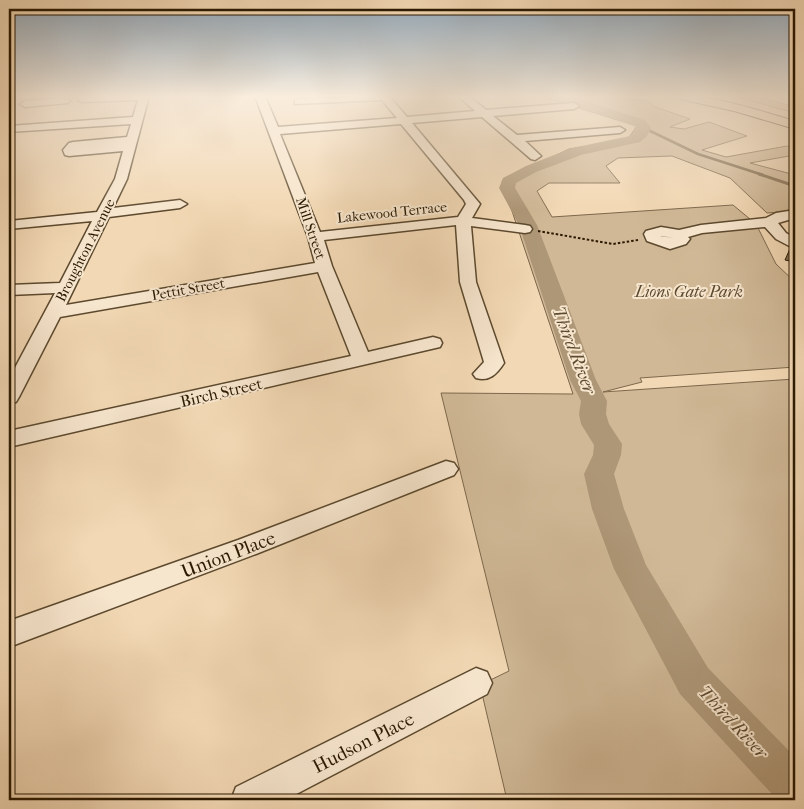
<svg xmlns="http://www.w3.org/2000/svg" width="804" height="809" font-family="'IM FELL French Canon',serif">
  <rect width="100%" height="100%" fill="#f2d8b4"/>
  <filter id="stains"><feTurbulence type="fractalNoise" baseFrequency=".004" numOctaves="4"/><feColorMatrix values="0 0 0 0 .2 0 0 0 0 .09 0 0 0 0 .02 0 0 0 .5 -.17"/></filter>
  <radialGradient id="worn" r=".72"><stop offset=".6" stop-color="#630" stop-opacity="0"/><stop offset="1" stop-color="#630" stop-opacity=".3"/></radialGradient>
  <!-- green -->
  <path fill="#d0b896" stroke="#7d684c" d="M540 96H605L648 101 655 107 690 119 670 127 684 129 709 122 747 136 702 150 726 157 787 146 795 149V155L750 163 795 175V211L767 213 730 178 672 156 618 158 606 166 620 183H549L537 191 552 217 733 205 756 224 776 264 795 282V367L640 378 642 382 603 392 795 379V800H507L480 685 509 671 441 393 573 394 502 181 569 149 627 140 637 126Z
    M733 96H753L795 107V113Z"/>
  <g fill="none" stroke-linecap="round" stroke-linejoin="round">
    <!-- stream-far1 -->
    <path stroke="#796548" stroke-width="2.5" d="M644 128 698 154 763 175"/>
    <!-- stream -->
    <path stroke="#796548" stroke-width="3" d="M759 174 795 186"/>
    <!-- river -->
    <path fill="#ae9777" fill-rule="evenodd" d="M551 96H570L645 120 651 128 647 136 640 142 581 155 536 172 516 183 515 188 537 225 596 380 607 401 606 414 609 424 622 444 621 455 614 474 624 509 646 565 708 668 795 757V800H775L771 793 680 694 614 569 592 509 584 474 593 455 594 445 581 424 579 414 581 401 570 380 519 225 499 188 503 178 526 166 572 148 630 136 637 128 635 126 553 99Z"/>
    <!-- minor casing -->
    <g stroke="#5c492e" stroke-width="3">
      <path id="minor" d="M77 96H149L127 179 113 208 180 200 187 204 180 208 109 217 66 305 315 263 308 237 255 96H265L278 127 397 118 382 100 295 104V100L299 99 389 96 407 117 475 111 458 96H469L486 110 574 103 579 106 574 109 493 116 517 135 620 127 625 130 620 133 525 141 541 156 535 160 531 159 482 117 412 123 480 204 472 218 525 225 530 226 532 229 530 232 525 233 471 226 476 282 504 363C497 374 489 382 476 378L473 374 484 362 460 282 456 225 324 240 332 266 368 352 433 337 440 339 442 343 440 347 9 447V431L351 356 318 272 60 317 19 397 16 402 9 403V379L55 293 9 295V285L60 283 92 221 9 229V221L97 212 115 179 123 151 69 156 65 155 63 150 69 143 73 142 127 137 131 124 9 132V126L133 117 138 100 82 102 79 101ZM401 124 464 200 466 204 458 217 320 232 280 134Z
        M65 98 70 101 68 103 25 107 20 104 25 101Z
        M795 210V218L778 223 786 233 795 238V249L776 239 765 227 702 233 688 237 690 239 686 244 670 249 647 241 644 234 646 231 661 227 679 230 701 225 766 218 776 213ZM660 236H662L674 238Z
        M446 461 454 463 458 469 454 475 256 554 9 647V621L238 540Z
        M476 668 487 672 492 683 487 694 285 800H231L236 787Z"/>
    </g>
    <!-- major casing -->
    <g stroke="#2a1901" stroke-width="2">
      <path id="major" d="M678 96C718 96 757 110 795 121V129L734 111 680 99Z"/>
    </g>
    <!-- path -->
    <path stroke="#2a1901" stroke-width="2" stroke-dasharray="2.5 2" stroke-linecap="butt" d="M538 231 613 244 638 240"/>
    <!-- minor -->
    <use href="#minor" fill="#f7e6ce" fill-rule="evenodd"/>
    <!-- major -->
    <use href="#major" fill="#f2d8b4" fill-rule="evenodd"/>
  </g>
  <!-- wall -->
  <path fill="#7e6b51" stroke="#2a1901" d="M795 240V262L785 260 789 251Z"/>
  <!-- shaded-wall -->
  <path fill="#665742" stroke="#2a1901" d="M33 96H63L34 98Z"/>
  <!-- building -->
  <path fill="#927c5e" stroke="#2a1901" d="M794 240H795V252L789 251Z"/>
  <!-- sky -->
  <linearGradient id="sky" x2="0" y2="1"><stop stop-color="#91a8bb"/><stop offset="0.46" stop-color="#f9eddd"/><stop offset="1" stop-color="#f9eddd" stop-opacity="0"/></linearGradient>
  <rect width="804" height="210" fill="url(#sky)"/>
  <g text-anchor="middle" stroke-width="4" stroke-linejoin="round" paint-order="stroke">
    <!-- far-street labels -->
    <g font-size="14" fill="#2a1901" stroke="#f7e6ce">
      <text transform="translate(392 212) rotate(-6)" y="5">Lakewood Terrace</text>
      <text transform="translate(311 228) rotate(71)" y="5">Mill Street</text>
      <text transform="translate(85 250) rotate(-63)" y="5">Broughton Avenue</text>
      <text transform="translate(188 289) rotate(-10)" y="5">Pettit Street</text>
    </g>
    <!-- park labels -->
    <g font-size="16" font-style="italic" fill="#5c492e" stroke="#f7e6ce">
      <text x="689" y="297">Lions Gate Park</text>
    </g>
    <!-- street labels -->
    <g font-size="16" fill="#2a1901" stroke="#f7e6ce">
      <text transform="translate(221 392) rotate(-13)" y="6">Birch Street</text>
    </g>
    <!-- water labels -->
    <g font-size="18" font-style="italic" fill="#5f4b30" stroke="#f7e6ce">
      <text transform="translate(574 350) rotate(69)" y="6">Third River</text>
      <text transform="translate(733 722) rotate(47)" y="6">Third River</text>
    </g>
    <!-- near-street labels -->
    <g font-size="19" fill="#2a1901" stroke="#f7e6ce">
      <text transform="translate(228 554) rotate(-21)" y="7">Union Place</text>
      <text transform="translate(363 742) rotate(-27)" y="7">Hudson Place</text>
    </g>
  </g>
  <!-- margin -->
  <rect width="804" height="809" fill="none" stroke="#f2d8b4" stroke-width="30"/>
  <rect x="10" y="10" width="784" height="789" fill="none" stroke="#2a1901" stroke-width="2.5"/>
  <rect x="15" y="15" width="774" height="779" fill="none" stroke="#2a1901"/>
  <rect width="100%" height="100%" filter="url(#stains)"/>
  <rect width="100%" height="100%" fill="url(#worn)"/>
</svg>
